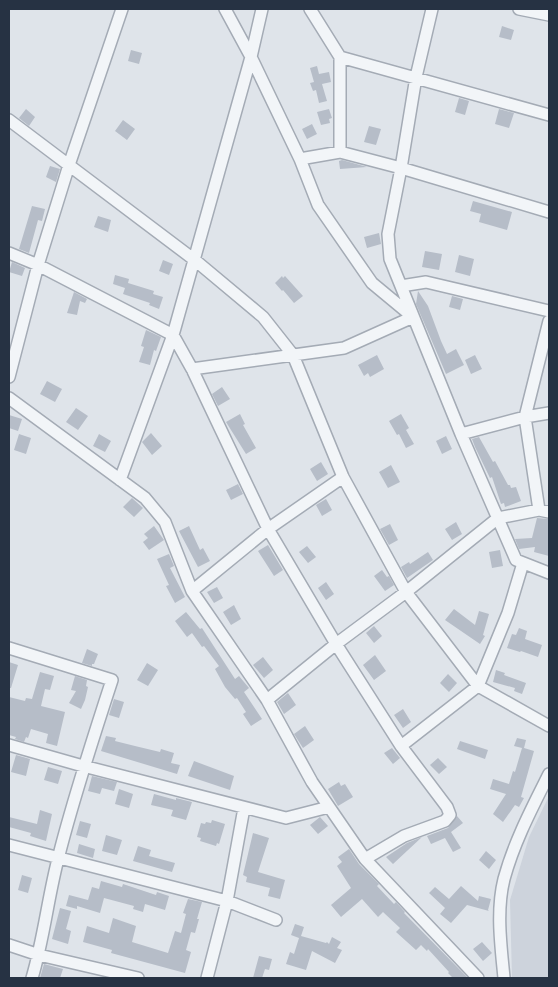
<svg xmlns="http://www.w3.org/2000/svg" width="558" height="987" font-family="'Source Sans 3',sans-serif">
  <rect width="100%" height="100%" fill="#dfe4ea"/>
  <!-- built -->
  <path fill="#cdd3dc" d="M549 796V978H512L510 900 529 837Z"/>
  <!-- building -->
  <path fill="#b6bdc8" d="M502 26 514 30 511 40 499 37Z
    M131 50 142 53 139 64 128 61Z
    M317 66 319 74 329 72 331 82 322 84 327 101 319 103 316 90 313 91 310 83 314 82 310 68Z
    M459 98 469 101 465 115 455 112Z
    M26 109 35 117 29 126 19 118Z
    M329 109 332 118 329 119 330 123 321 125 317 112Z
    M499 109 514 113 509 128 495 124Z
    M123 120 135 129 127 140 115 131Z
    M312 124 317 134 307 139 302 129Z
    M369 126 381 129 376 145 364 142Z
    M342 160 367 167 340 169 339 161Z
    M50 166 60 169 56 182 46 177Z
    M473 201 512 212 507 230 479 222 481 214 470 211Z
    M32 206 45 209 42 221 38 220 29 253 19 249Z
    M98 216 111 220 108 232 94 227Z
    M379 233 381 244 367 248 364 237Z
    M425 251 442 254 439 270 422 267Z
    M459 255 474 259 470 276 455 272Z
    M163 260 173 264 169 275 159 271Z
    M12 262 25 268 22 276 9 272Z
    M115 275 129 279 128 283 154 291 153 294 163 297 159 309 149 305 150 303 123 294 125 288 113 284Z
    M282 276 283 278 285 276 303 296 294 303 283 290 282 291 275 283Z
    M418 291 428 306 441 341 447 354 456 349 464 365 446 374 416 304Z
    M74 292 87 299 85 303 80 301 77 315 67 313Z
    M452 296 463 299 460 310 449 307Z
    M146 330 161 337 156 351 154 350 150 365 139 362 144 347 141 346Z
    M377 355 384 369 370 377 368 373 364 376 358 365Z
    M475 355 482 369 471 374 465 360Z
    M47 381 62 389 55 402 40 394Z
    M222 387 230 399 218 406 212 394Z
    M76 408 88 416 78 430 66 422Z
    M240 414 245 424 243 425 256 448 246 454 226 422Z
    M401 414 409 428 406 430 414 444 406 448 399 434 397 435 389 421Z
    M9 415 22 419 18 431 9 428Z
    M151 433 162 446 152 455 142 442Z
    M19 434 31 438 26 454 14 450Z
    M99 434 111 441 105 452 93 446Z
    M446 436 452 449 442 454 436 441Z
    M479 437 493 462 495 461 508 485H510L511 488 516 487 521 501 505 507 504 503 501 504 492 477 490 478 475 447 472 439Z
    M321 462 328 474 317 481 310 469Z
    M391 465 400 482 388 488 379 472Z
    M238 484 243 494 231 500 226 490Z
    M132 498 143 508 134 517 123 507Z
    M326 499 332 510 322 516 316 505Z
    M537 518 549 519V556L534 552 535 547 519 549 515 539 532 538Z
    M456 522 462 534 452 540 445 529Z
    M390 524 398 540 389 545 380 529Z
    M154 526 164 540 149 550 143 542 148 538 144 534Z
    M189 526 200 550 203 548 210 561 198 567 179 531Z
    M268 545 283 570 274 576 258 551Z
    M307 546 316 557 308 563 299 552Z
    M500 550 503 566 492 568 489 552Z
    M428 552 433 560 407 578 401 567 409 562 410 564Z
    M169 554 174 566 170 568 185 597 175 603 166 586 169 585 157 559Z
    M382 570 387 577 389 576 394 585 385 591 374 576Z
    M326 582 334 594 326 600 318 588Z
    M217 587 223 598 214 603 207 592Z
    M234 605 241 619 231 625 223 612Z
    M454 609 475 625 479 611 489 614 483 635 485 636 480 644 445 620Z
    M186 612 200 629 202 628 235 679 239 676 249 688 244 692 262 719 251 726 243 714 246 712 237 698 235 699 225 687 215 669 219 666 204 646 202 647 192 633 187 637 175 621Z
    M374 626 382 636 374 643 366 633Z
    M519 628 527 631 525 639 542 645 538 657 521 651 520 652 507 648 512 634 516 635Z
    M87 649 98 654 94 664H92V666L82 663Z
    M375 655 386 671 374 680 363 665Z
    M263 657 273 670 264 678 253 665Z
    M9 662 18 665 11 688H9Z
    M147 663 158 670 148 686 137 680Z
    M496 670 505 673 504 675 526 683 522 694 514 691 515 688 493 682Z
    M40 672 54 676 50 690 45 689 41 706 65 712 57 746 46 743 48 734 31 729 28 738 26 737 24 742 15 739 16 737 9 735V697L25 701 26 698 32 699Z
    M448 674 457 683 449 692 440 683Z
    M75 676 87 680 86 686 88 687 85 700 81 709 69 703 76 691 71 690Z
    M288 693 296 705 284 714 277 702Z
    M114 699 124 702 119 718 109 715Z
    M403 709 411 722 403 728 394 715Z
    M305 726 314 740 303 748 294 734Z
    M106 736 116 738 115 741 135 746 160 752 161 749 174 753 171 763 180 765 177 774 101 751Z
    M517 738 526 740 524 748 534 751 521 797 524 798 519 807 515 805 503 822 493 814 506 794 490 789 493 779 509 784 513 771 515 772 522 748 514 746Z
    M460 741 488 750 485 759 457 749Z
    M392 748 400 758 393 764 384 753Z
    M16 755 30 759 26 776 11 772Z
    M438 758 447 767 439 774 430 765Z
    M194 761 234 776 230 790 188 776Z
    M48 767 62 771 58 784 44 780Z
    M92 776 117 782 114 791 102 788 100 794 88 791Z
    M339 782 341 786 345 784 353 797 338 806 328 789Z
    M119 789 133 794 129 808 115 804Z
    M154 794 176 800V798L192 802 186 820 171 816 173 810 151 805Z
    M40 810 52 814 46 841 30 836 31 833 9 827V817L37 824Z
    M457 816 463 823 451 832 461 848 453 852 445 838 431 844 427 836 448 828Z
    M320 817 328 826 318 834 310 825Z
    M212 820 225 824 219 844 217 843 216 846 200 841 201 838 197 837 201 823 205 824 206 822 211 823Z
    M80 821 91 824 87 838 76 835Z
    M253 833 269 838 258 872 285 880 280 899 268 896 270 888 246 882 247 877 243 875Z
    M106 835 122 840 117 855 102 851Z
    M422 837 393 864 386 857 407 843Z
    M79 844 95 849 93 858 77 853Z
    M138 846 151 850 149 856 175 863 172 872 133 861Z
    M349 849 359 864 379 884 377 886 394 904 396 902 405 912 404 913 468 978H453L448 973 449 972 428 949 427 951 421 945 416 950 396 932 400 928 383 912 378 917 362 899 341 917 331 905 351 888 337 866 342 862 338 857Z
    M486 851 496 860 489 869 479 860Z
    M22 875 32 878 28 893 18 890Z
    M101 881 122 887 123 884 156 895 157 892 169 896 165 910 145 904 143 912 133 909 134 906 104 898 100 913 77 906V909L66 906 69 895 88 900 92 887 99 889Z
    M461 886 478 901 479 896 491 899 488 910 489 911 467 905 451 923 440 914 445 908 429 893 435 887 449 899Z
    M188 899 202 902 197 919H199L195 933 191 932 186 950 191 952 185 973 111 953 112 950 83 942 87 926 109 933 113 918 136 926 132 942 168 953 175 931 181 933 186 914 183 913Z
    M60 908 71 911 66 929 71 931 68 944 52 939Z
    M295 924 304 927 301 936 326 943 327 942 329 944 332 937 341 942 337 948 342 950 335 963 312 951 306 970 286 964 290 952 294 954 299 938 291 935Z
    M482 942 492 953 483 961 473 949Z
    M259 956 272 959 269 970 265 969 262 978H253Z
    M44 964 63 969 60 978H40Z"/>
  <g fill="none" stroke-linecap="round" stroke-linejoin="round">
    <!-- minor casing -->
    <g stroke="#a4abb5" stroke-width="14">
      <path id="minor" d="M310 9 340 57V152
        M432 9 416 77 401 168 388 234 390 259 461 434 516 560 549 573
        M519 9 549 15
        M340 57 549 115
        M9 120 196 261 263 317 293 355 343 477 406 592 478 686 549 726
        M300 159 340 152 401 168 549 212
        M9 253 38 265 173 335 192 369 268 529 336 644 401 746 447 807 450 815 445 821 404 836 365 859
        M401 286 426 282 549 311
        M192 369 344 348 413 317 372 283 318 205 300 159 251 57 225 9
        M9 377 38 265 69 165 122 9
        M9 398 145 498 165 522 192 591 267 700 312 782 365 859 478 978
        M461 434 525 417 549 413
        M120 480 173 335 251 57 262 9
        M539 510 525 417 549 321
        M192 591 268 529 343 477
        M9 648 112 680C93 738 74 796 59 855 48 896 44 938 32 978
        M267 700 336 644 406 592 498 518 539 510 549 512
        M9 745 83 766 286 818 329 807
        M401 746 478 686 508 613 523 563
        M9 845 227 901 276 920
        M9 945 39 955 138 978
        M207 978 227 901 244 808
        M504 978C501 946 496 911 504 879 514 842 532 808 549 774"/>
    </g>
    <!-- minor -->
    <use href="#minor" stroke="#f2f5f8" stroke-width="11"/>
  </g>
  <!-- border -->
  <rect width="558" height="987" fill="none" stroke="#263243" stroke-width="20"/>
</svg>
